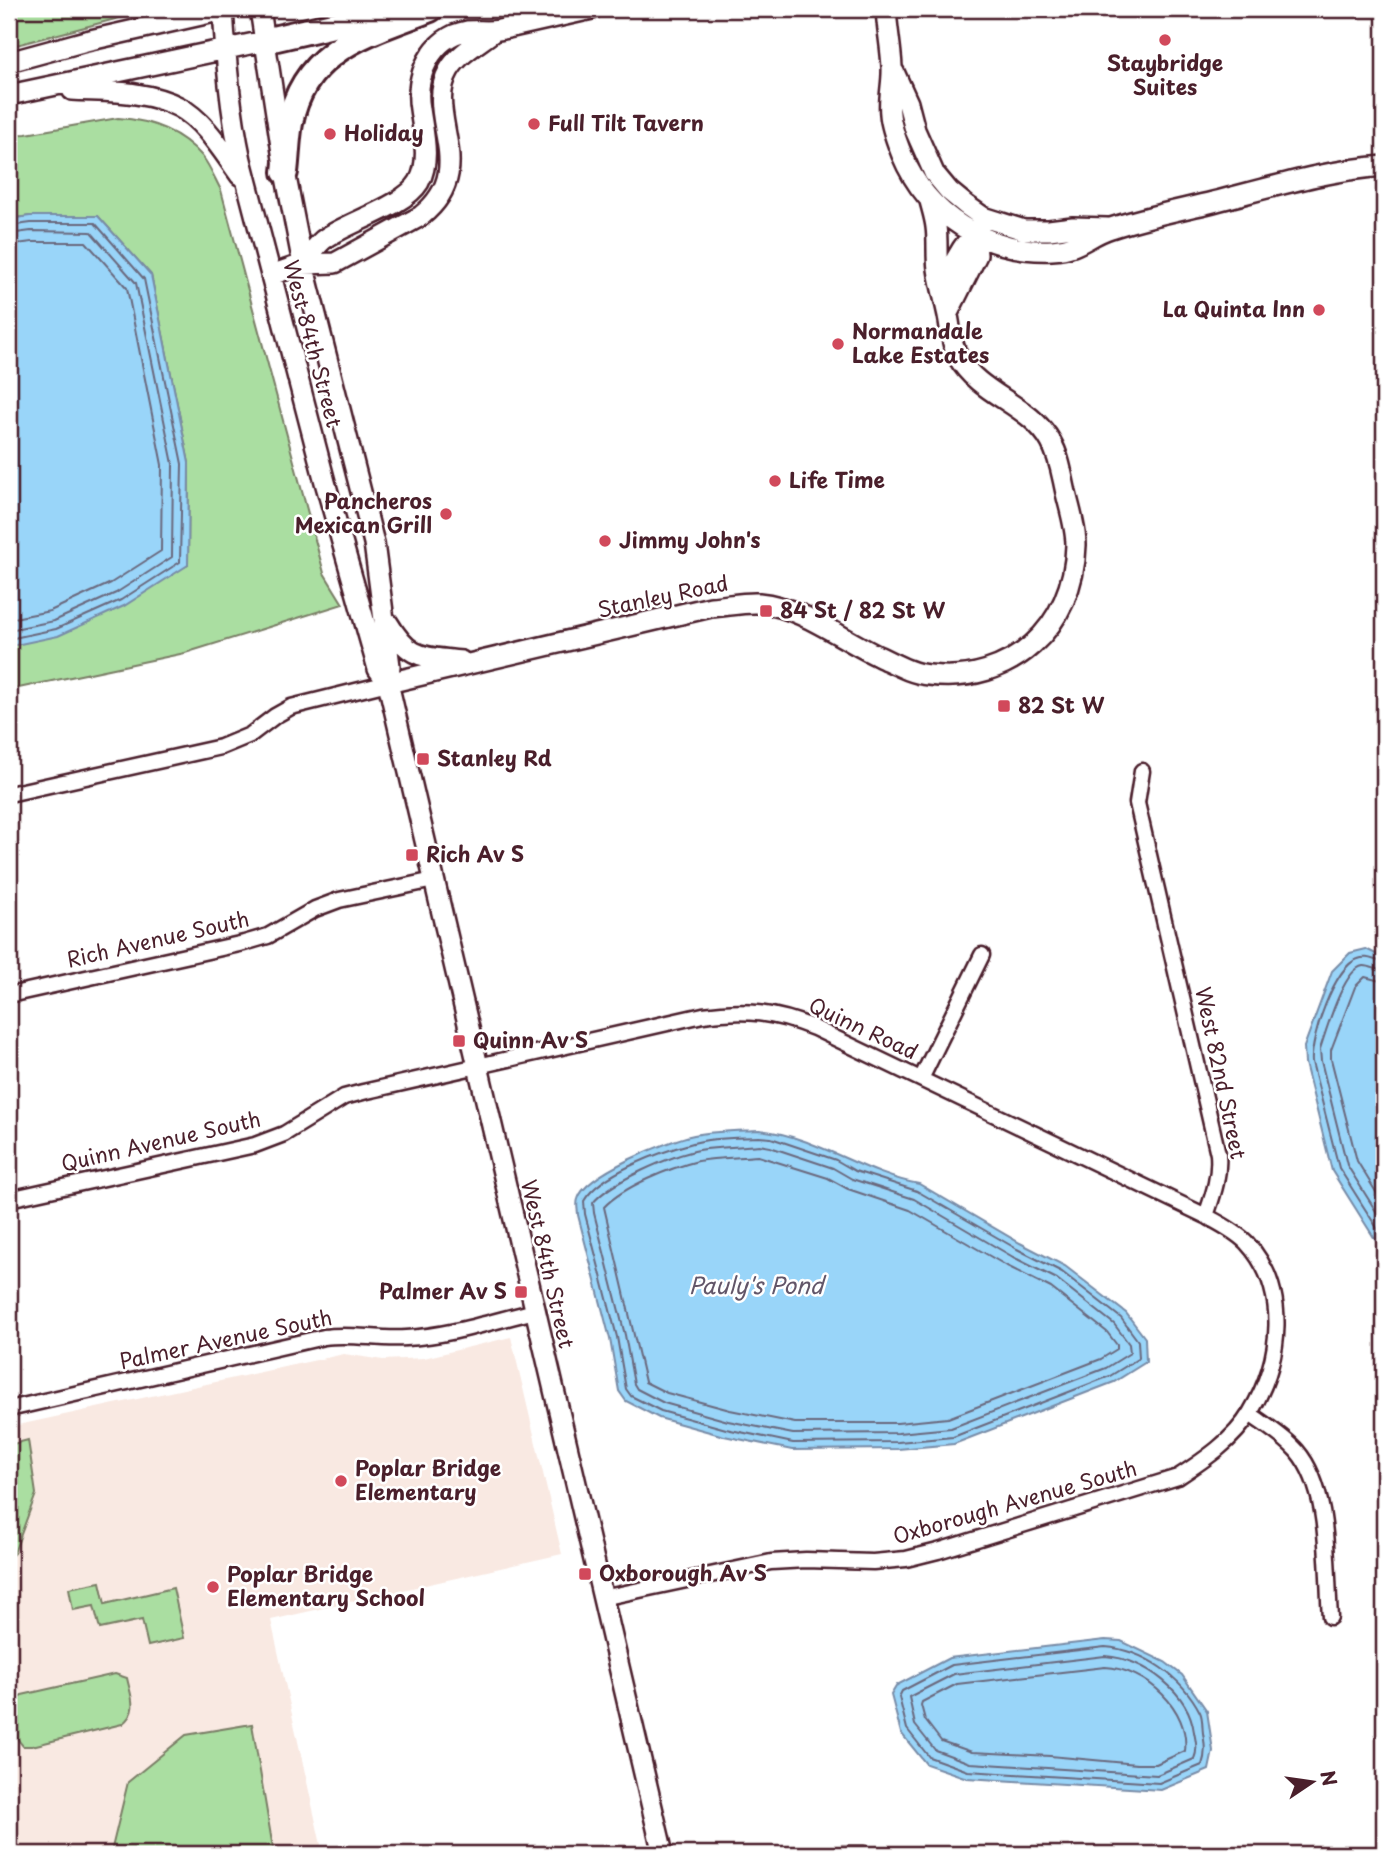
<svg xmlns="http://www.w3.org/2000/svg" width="1393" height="1863" font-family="'Playpen Sans',sans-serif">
  <rect width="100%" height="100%" fill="#fff"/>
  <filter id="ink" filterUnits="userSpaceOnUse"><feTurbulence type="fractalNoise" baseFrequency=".0143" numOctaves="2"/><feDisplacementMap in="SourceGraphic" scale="14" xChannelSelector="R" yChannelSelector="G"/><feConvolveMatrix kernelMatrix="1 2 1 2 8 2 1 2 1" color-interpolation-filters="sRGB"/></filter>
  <g filter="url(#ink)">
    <!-- built -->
    <path fill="#f9e9e2" d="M511 1337 562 1554 271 1620 323 1854H9V1427L344 1354 383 1360 424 1358Z"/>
    <!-- green -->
    <path fill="#aadea1" stroke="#7a7e66" stroke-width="2" d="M9 9H146L123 17 9 47Z
      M118 118C151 120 180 131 202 156 210 166 215 179 221 190L324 573 343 604 185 653 9 690V645L188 565 189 463 151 275 98 216H30L9 219V135L26 134Z
      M28 1440 36 1494 14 1553 9 1558V1445Z
      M100 1582 105 1604 173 1588 184 1638 148 1646 142 1620 100 1629 94 1606 73 1610 69 1588Z
      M115 1674 127 1678C131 1697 139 1711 122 1724L32 1746H23C12 1734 8 1714 14 1699L22 1695Z
      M252 1724 274 1854H112V1848L128 1782 186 1735Z"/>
    <!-- water -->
    <path fill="#99d5f9" stroke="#798ca7" stroke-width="2" d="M30 216H98L151 275 189 463 188 565 124 606 58 636 11 646 9 645V219Z
      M1366 949 1384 958V1246L1378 1244 1332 1171 1305 1063 1304 1047 1332 971 1350 953Z
      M759 1130C816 1136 863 1174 919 1184L1020 1243 1065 1266 1126 1313 1145 1338 1146 1362 1114 1382 954 1444 898 1449 792 1450 724 1436 659 1418 626 1401 619 1391 610 1339 578 1215C578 1211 576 1204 578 1199 585 1174 669 1140 694 1135 715 1131 738 1131 759 1130Z
      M1105 1640 1121 1641 1165 1662 1182 1675 1207 1711 1213 1751 1209 1770 1161 1790 967 1778 926 1764 901 1733 891 1695 897 1685 949 1658Z"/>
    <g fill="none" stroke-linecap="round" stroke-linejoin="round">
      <!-- shore -->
      <path stroke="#6a687d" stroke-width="2" d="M9 226 31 223H95L144 279 182 464 180 562 121 600 56 629 9 639
        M9 234 31 231 91 232 136 283 173 464 172 557 116 593 54 621 9 630
        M9 245 32 242H86L127 288 162 465 161 551 111 583 50 611 9 619
        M1384 962C1374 961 1368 955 1358 959 1334 966 1310 1040 1312 1062L1339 1168 1384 1239
        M1384 971C1377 971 1370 965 1363 966 1343 969 1326 1032 1320 1049L1321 1061 1347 1165 1384 1224
        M1384 982 1365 977 1355 987 1331 1050V1059L1357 1161 1384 1205
        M759 1137 771 1138 836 1160 855 1171 917 1191 1017 1249 1062 1272 1121 1318 1138 1341 1139 1358 1110 1376 953 1437 898 1442 793 1443 726 1429 661 1411 631 1396 626 1389 617 1337 585 1214 584 1201C600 1173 663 1151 693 1143 714 1137 738 1138 759 1137Z
        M759 1145 770 1147 833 1168 852 1179 914 1199 1013 1257 1057 1279 1114 1324 1129 1344 1130 1353 1106 1368 951 1428 898 1433 793 1434 728 1421 664 1403 637 1389 634 1384 625 1335 594 1213 593 1203C609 1182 673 1155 699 1150 719 1147 739 1147 759 1145Z
        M758 1156 828 1178 848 1189 910 1210 1007 1266 1051 1288 1107 1332 1117 1345V1349L1101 1359 948 1418 897 1423H795L730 1410 667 1393 645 1382 604 1207C624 1186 670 1168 698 1161 717 1157 739 1158 758 1156Z
        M1105 1647C1144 1650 1182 1677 1200 1712 1203 1718 1202 1727 1203 1733 1205 1745 1206 1754 1202 1765L1159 1783 968 1771 929 1757 907 1729 899 1697 902 1691 952 1665Z
        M1105 1656C1145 1659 1189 1692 1194 1732 1196 1742 1198 1750 1194 1759L1157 1775 970 1763 935 1750 915 1725 909 1697 954 1674Z
        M1105 1667C1146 1669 1190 1709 1185 1751L1156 1764H1137L1050 1756 972 1752 941 1741 925 1720 921 1705 922 1702 957 1684Z"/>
      <!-- street casing -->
      <g stroke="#4a1f2b" stroke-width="19">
        <path id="street" d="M1142 771 1137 803 1218 1154C1220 1176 1213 1195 1206 1216
          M9 794 221 747 250 735 275 716 291 707 388 683
          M9 995 244 943 268 936 315 909 339 900 434 880
          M921 1079 982 955
          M9 1199 255 1145 284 1134 344 1097 363 1092 703 1015C745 1009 775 1012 814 1028L1206 1216C1219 1223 1235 1231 1246 1242 1290 1289 1282 1360 1250 1413 1234 1440 1204 1460 1178 1477L938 1551 906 1559 873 1562 806 1560 771 1562 602 1598
          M9 1409 324 1337C352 1333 378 1340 406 1338 449 1336 493 1321 535 1311
          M1250 1414C1265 1425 1284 1436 1297 1451 1331 1491 1326 1566 1330 1617
          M841 1854H864"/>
      </g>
      <!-- secondary casing -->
      <g stroke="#4a1f2b" stroke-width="24">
        <path id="secondary" d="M223 9C226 60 230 110 241 160L325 482 378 669 388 683
          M260 9 285 172 303 264 374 543 390 666 388 683 663 1854
          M886 9C887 28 891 47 892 67 893 82 888 99 890 114 891 128 897 142 902 155 927 215 986 253 1052 250 1080 249 1088 235 1111 228 1144 217 1180 210 1213 202 1269 188 1327 170 1384 166
          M9 62 86 41 228 9
          M894 72 908 103 915 130 934 173 949 191 966 205 983 217 1024 230H1049L1073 227 1107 228
          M72 90C107 92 147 90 179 107 205 121 223 152 240 175
          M9 95 264 41
          M303 264C309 256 316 246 323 240 347 222 404 207 419 182 431 160 423 132 420 109 414 77 431 37 467 31 478 30 488 32 499 30 530 23 561 16 592 9
          M271 275 303 264 335 263 421 216C481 168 422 116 449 70 459 53 479 43 494 31
          M944 293C947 279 954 261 962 249 968 240 975 234 980 225
          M948 313 977 255 975 235
          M388 623C410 660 421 656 461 661
          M388 683 711 607C727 606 743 602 759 603 802 607 841 639 880 657 895 664 912 674 929 675 1011 685 1074 627 1076 545 1076 528 1070 510 1066 493 1062 476 1060 458 1051 442 1030 404 979 395 958 357 950 341 951 327 947 311 944 297 940 283 938 269 936 255 938 241 936 227 935 218 932 209 930 201"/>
      </g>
      <!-- highway casing -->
      <g stroke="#4a1f2b" stroke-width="30">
        <path id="highway" d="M264 41 389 12
          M285 172C287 156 287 139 290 123 304 48 369 33 430 9"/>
      </g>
      <!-- street -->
      <use href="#street" stroke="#fff" stroke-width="14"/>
      <!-- secondary -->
      <use href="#secondary" stroke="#fff" stroke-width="19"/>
      <!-- highway -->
      <use href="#highway" stroke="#fff" stroke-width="24"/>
    </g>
  </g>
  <!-- markers -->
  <g fill="#d1495b" stroke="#fff" stroke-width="2.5">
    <circle cx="1165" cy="40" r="7"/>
    <circle cx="534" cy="124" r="7"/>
    <circle cx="330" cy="134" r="7"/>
    <circle cx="1319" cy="310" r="7"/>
    <circle cx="838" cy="344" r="7"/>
    <circle cx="775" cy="481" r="7"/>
    <circle cx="446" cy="514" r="7"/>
    <circle cx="605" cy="541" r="7"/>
    <rect x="759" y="604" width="14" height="14" rx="3.5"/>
    <rect x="997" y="699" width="14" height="14" rx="3.5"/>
    <rect x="416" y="752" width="14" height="14" rx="3.5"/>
    <rect x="405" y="848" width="14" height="14" rx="3.5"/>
    <rect x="452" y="1034" width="14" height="14" rx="3.5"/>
    <rect x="514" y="1285" width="14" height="14" rx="3.5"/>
    <circle cx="341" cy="1481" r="7"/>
    <rect x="578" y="1567" width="14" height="14" rx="3.5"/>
    <circle cx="213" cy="1587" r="7"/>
  </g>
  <g text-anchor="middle" stroke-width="5" stroke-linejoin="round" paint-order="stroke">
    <!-- poi labels -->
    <g font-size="21" font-weight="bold" fill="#4a1f2b" stroke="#fff" text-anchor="start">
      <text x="1165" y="71" text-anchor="middle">Staybridge<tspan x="1165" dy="24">Suites</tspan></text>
      <text x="548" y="131">Full Tilt Tavern</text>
      <text x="344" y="141">Holiday</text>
      <text x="1305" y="317" text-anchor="end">La Quinta Inn</text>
      <text x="852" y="339">Normandale<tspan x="852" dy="24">Lake Estates</tspan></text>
      <text x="789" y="488">Life Time</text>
      <text x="432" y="509" text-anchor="end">Pancheros<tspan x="432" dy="24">Mexican Grill</tspan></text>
      <text x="619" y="548">Jimmy John's</text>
      <text x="780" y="618">84 St / 82 St W</text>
      <text x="1018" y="713">82 St W</text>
      <text x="437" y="766">Stanley Rd</text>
      <text x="426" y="862">Rich Av S</text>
      <text x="473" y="1048">Quinn Av S</text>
      <text x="507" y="1299" text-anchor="end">Palmer Av S</text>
      <text x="355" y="1476">Poplar Bridge<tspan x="355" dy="24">Elementary</tspan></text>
      <text x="599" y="1581">Oxborough Av S</text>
      <text x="227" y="1582">Poplar Bridge<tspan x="227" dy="24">Elementary School</tspan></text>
    </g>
    <!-- street labels -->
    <g font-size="21" fill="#4a1f2b" stroke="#fff">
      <text transform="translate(312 344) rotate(75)" y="7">West 84th Street</text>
      <text transform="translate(663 597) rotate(-12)" y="7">Stanley Road</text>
      <text transform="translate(158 940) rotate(-13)" y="7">Rich Avenue South</text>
      <text transform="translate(863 1029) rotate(25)" y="7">Quinn Road</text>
      <text transform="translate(1220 1073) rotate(78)" y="7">West 82nd Street</text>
      <text transform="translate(161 1142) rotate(-13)" y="7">Quinn Avenue South</text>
      <text transform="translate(547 1264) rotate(77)" y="7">West 84th Street</text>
      <text transform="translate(226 1340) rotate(-12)" y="7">Palmer Avenue South</text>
      <text transform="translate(1015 1503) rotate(-16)" y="7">Oxborough Avenue South</text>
    </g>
    <!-- water labels -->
    <g font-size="23" font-style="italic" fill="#625669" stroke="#fff">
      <text x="756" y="1294">Pauly's Pond</text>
    </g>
  </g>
  <!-- margin -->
  <rect width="1393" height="1863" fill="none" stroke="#fff" stroke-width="35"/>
  <rect x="18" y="18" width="1358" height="1828" fill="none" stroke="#4a1f2b" stroke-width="2.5" filter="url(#ink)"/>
  <!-- north arrow -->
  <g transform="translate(1312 1782) rotate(77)" stroke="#ffffff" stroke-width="5" paint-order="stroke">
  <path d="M0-5L12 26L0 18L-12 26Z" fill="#4a1f2b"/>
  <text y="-10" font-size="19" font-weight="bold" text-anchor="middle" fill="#4a1f2b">N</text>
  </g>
</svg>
